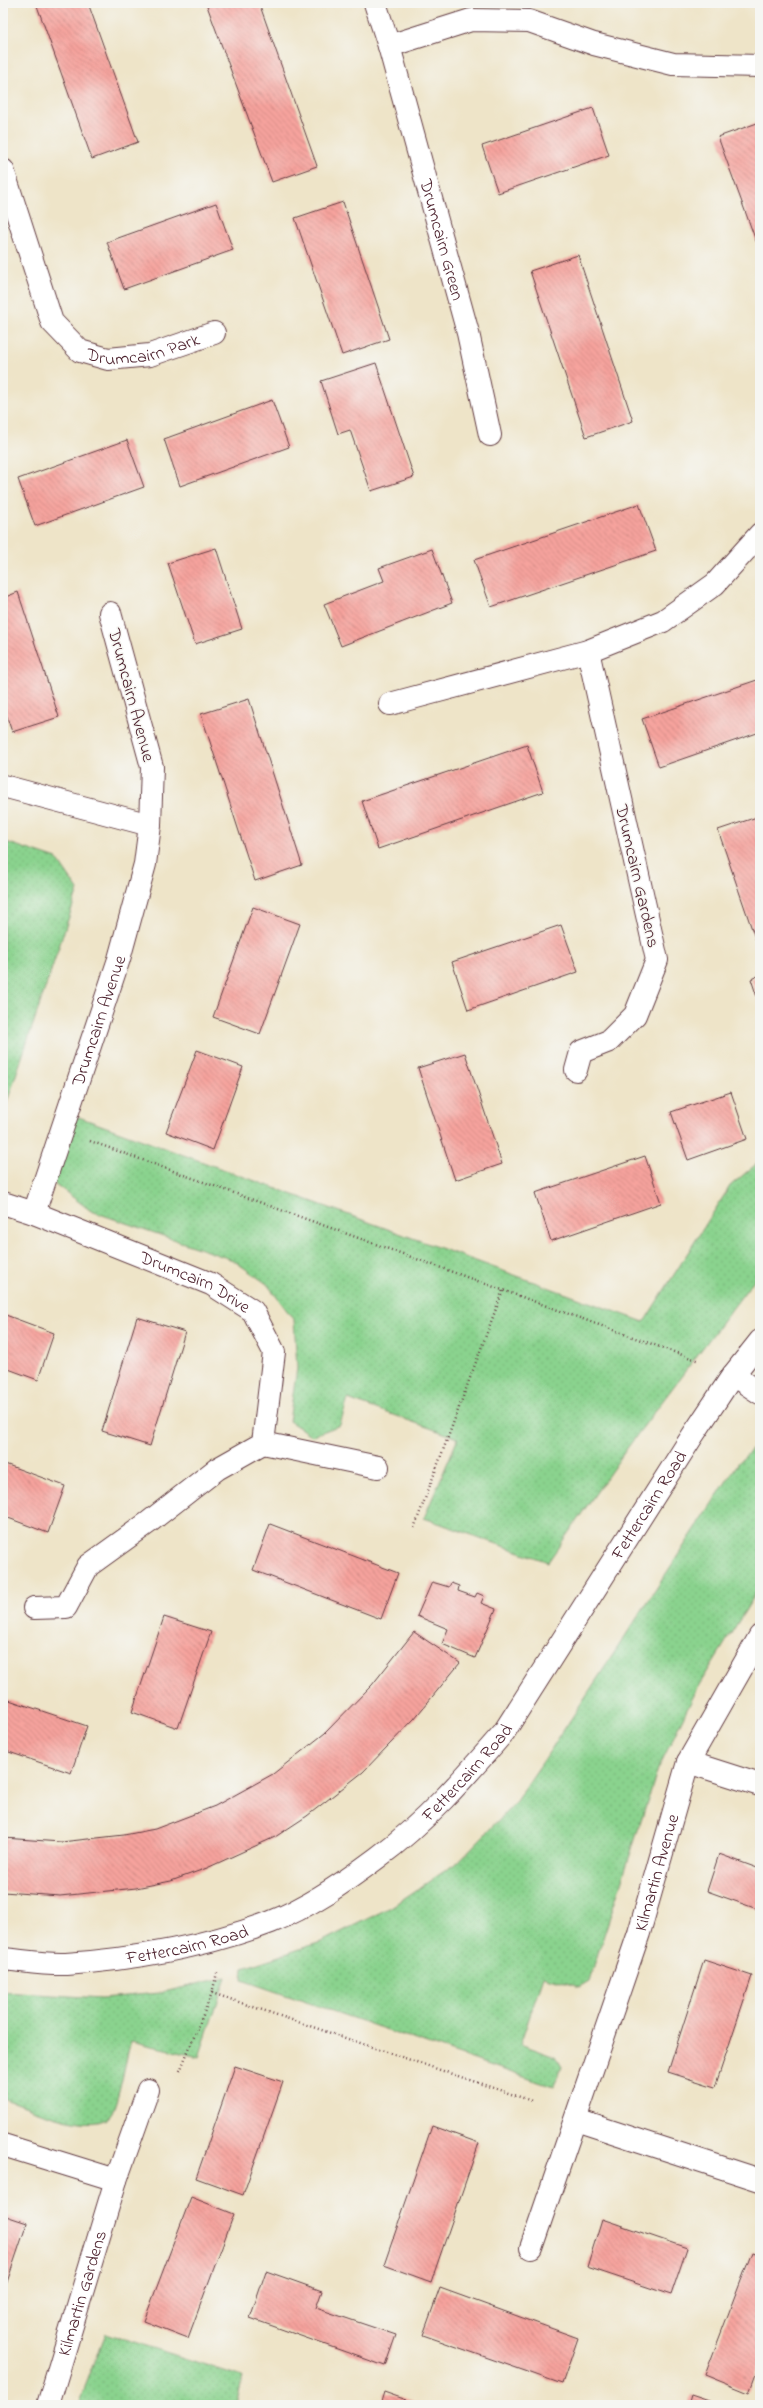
<svg xmlns="http://www.w3.org/2000/svg" width="763" height="2408" font-family="'Indie Flower',sans-serif">
  <defs>
    <pattern id="grass-dots" width="8" height="8" patternUnits="userSpaceOnUse"><rect width="8" height="8" fill="#8ad38e"/><path d="M2 2h.1M6 6h.1" fill="none" stroke="#79b57b" stroke-width="1.8" stroke-linecap="round"/></pattern>
    <pattern id="building-back-hatch" width="6" height="6" patternUnits="userSpaceOnUse"><rect width="6" height="6" fill="#f6a39d"/><path d="M-1 5l2 2M0 0l6 6M5-1l2 2" fill="none" stroke="#c98480"/></pattern>
  </defs>
  <rect width="100%" height="100%" fill="#f6f6f2"/>
  <filter id="ink" filterUnits="userSpaceOnUse"><feTurbulence type="fractalNoise" baseFrequency=".025" numOctaves="2"/><feDisplacementMap in="SourceGraphic" scale="8" xChannelSelector="R" yChannelSelector="G"/><feConvolveMatrix kernelMatrix="1 2 1 2 8 2 1 2 1" color-interpolation-filters="sRGB"/></filter>
  <filter id="wash" filterUnits="userSpaceOnUse"><feTurbulence type="fractalNoise" baseFrequency=".012" numOctaves="4" result="noise"/><feDisplacementMap in="SourceGraphic" scale="16" xChannelSelector="R" yChannelSelector="G"/><feGaussianBlur stdDeviation="0.9" result="paint"/><feColorMatrix in="noise" values="0 0 0 0 0 0 0 0 0 0 0 0 0 0 0 0 0 1.4 0 .05"/><feComposite in="paint" operator="in"/></filter>
  <g filter="url(#wash)">
    <rect width="100%" height="100%" fill="#eee4c8"/>
    <!-- grass -->
    <path fill="url(#grass-dots)" stroke="#6a795c" d="M3 841 57 859 78 890 3 1114Z
      M65 1112 644 1322 730 1186 760 1161V1272L628 1447 548 1562 424 1518 458 1438 348 1399 340 1425 312 1436 289 1421 297 1368 294 1320 267 1284 233 1260 91 1211 50 1180Z
      M760 1442V1587L699 1685 658 1769 589 1981 579 1987 543 1976 520 2044 556 2057 562 2067 553 2087 242 1980 243 1968 321 1942 391 1907 458 1862 514 1804 546 1757 739 1462Z
      M226 1977 199 2057 131 2041C125 2061 120 2096 112 2113 98 2139 24 2105 3 2098V1992L102 1998 160 1993Z
      M106 2333 243 2377 236 2405H78Z"/>
    <g id="blocks">
      <!-- building -->
      <path fill="url(#building-back-hatch)" d="M36 3H88L138 142 92 159Z
        M206 3H259L317 166 272 182Z
        M593 108 609 155 498 193 482 146Z
        M760 122V252L718 137Z
        M343 202 389 339 342 355 295 218Z
        M216 203 233 250 124 289 107 242Z
        M578 255 633 421 586 437 530 271Z
        M376 363 414 477 371 491 350 430 338 434 321 381Z
        M272 400 289 447 180 486 164 439Z
        M127 440 144 487 35 526 18 479Z
        M639 504 656 551 491 607 474 560Z
        M216 548 242 629 195 644 168 563Z
        M432 549 452 603 341 646 324 604 384 581 379 568Z
        M18 592 59 717 12 732 3 705V598Z
        M760 679V732L659 767 642 719Z
        M249 699 302 865 255 881 201 714Z
        M527 745 543 792 378 849 362 801Z
        M760 816V940L756 941 718 830Z
        M253 907 300 924 260 1034 213 1017Z
        M561 925 578 972 468 1010 452 962Z
        M760 975V1006L751 979Z
        M197 1050 243 1067 213 1150 166 1132Z
        M465 1053 502 1164 455 1180 418 1068Z
        M731 1092 747 1139 688 1160 671 1112Z
        M645 1156 661 1203 551 1241 535 1193Z
        M3 1314 54 1333 38 1380 3 1367Z
        M137 1317 185 1332 150 1446 102 1431Z
        M5 1464 65 1486 48 1533 3 1516V1470Z
        M270 1524 398 1573 381 1619 253 1570Z
        M432 1582 449 1587 451 1583 459 1586 458 1591 475 1597 477 1593 484 1596 481 1603 496 1609 475 1658 442 1644 448 1629 417 1616Z
        M164 1617 211 1632 178 1728 132 1712Z
        M414 1632 460 1663 414 1719 363 1772 307 1816 275 1837 207 1868 171 1881 136 1888 60 1896 3 1892V1838L61 1842 124 1835 155 1829 215 1806 273 1774 325 1733 372 1685Z
        M3 1698 87 1726 71 1773 3 1750Z
        M719 1854 760 1869V1910L707 1891Z
        M704 1960 752 1976 715 2087 668 2072Z
        M235 2066 283 2082 243 2195 196 2178Z
        M432 2126 479 2143 431 2282 384 2265Z
        M191 2197 234 2214 188 2338 144 2321Z
        M3 2215 27 2223 3 2294Z
        M602 2219 687 2248 671 2295 587 2267Z
        M752 2252 760 2255V2363L749 2393 705 2375Z
        M266 2271 322 2291 316 2308 396 2335 385 2366 250 2318Z
        M440 2288 578 2338 562 2384 423 2335Z
        M384 2392 421 2405H380Z
        M691 2395 721 2405H688Z"/>
    </g>
  </g>
  <g filter="url(#ink)">
    <use href="#blocks" fill-opacity="0" stroke="#633d43" stroke-width="1"/>
    <g fill="none" stroke-linecap="round" stroke-linejoin="round">
      <!-- minor casing -->
      <g stroke="#633d43" stroke-width="24">
        <g id="minor">
          <path id="s1" d="M375 3 389 46 468 333 490 435"/>
          <path d="M389 46 471 20 529 21 594 44 673 64 760 66"/>
          <path id="s2" d="M3 170 52 322 80 351 108 359 150 355 214 333"/>
          <path d="M390 704 588 651 663 621 715 584 760 534"/>
          <path d="M3 786 150 825"/>
          <path d="M576 1070 581 1052 609 1041 635 1015 657 960 588 651"/>
          <path id="s3" d="M3 1203 34 1213 211 1284 253 1311 274 1352 263 1443 217 1469 149 1522 88 1566 66 1607 34 1608"/>
          <path id="s4" d="M34 1213 119 959 145 864 150 825 152 767 110 613"/>
          <path d="M733 1375 760 1393"/>
          <path d="M263 1443 378 1467"/>
          <path d="M688 1762 760 1785"/>
          <path id="s5" d="M3 1959C24 1961 46 1965 66 1964 135 1959 207 1946 271 1922 309 1907 345 1882 377 1858 425 1823 465 1777 504 1732L693 1435 733 1375 760 1341"/>
          <path d="M576 2120 760 2180"/>
          <path d="M3 2145 116 2180"/>
          <path id="s6" d="M531 2248 639 1933 688 1762 760 1636"/>
          <path id="s7" d="M48 2405 116 2180 148 2090"/>
        </g>
      </g>
      <!-- path -->
      <path stroke="#633d43" stroke-width="2.5" stroke-dasharray="1 3" stroke-linecap="butt" d="M90 1141 699 1361
        M414 1528 503 1290
        M212 1993 217 1973
        M180 2071 212 1993 532 2101"/>
      <!-- minor -->
      <use href="#minor" stroke="#fff" stroke-width="22"/>
    </g>
  </g>
  <g text-anchor="middle" stroke-width="3" stroke-linejoin="round" paint-order="stroke">
    <!-- street labels -->
    <g font-size="18" fill="#4a1f2b" stroke="#f6f6f2">
      <text dy="6" stroke="none"><textPath href="#s1" startOffset="246">Drumcairn Green</textPath></text>
      <text dy="6" stroke="none"><textPath href="#s2" startOffset="265">Drumcairn Park</textPath></text>
      <text transform="translate(132 695) rotate(75)" y="6">Drumcairn Avenue</text>
      <text transform="translate(638 876) rotate(77)" y="6">Drumcairn Gardens</text>
      <text dy="6" stroke="none"><textPath href="#s4" startOffset="203">Drumcairn Avenue</textPath></text>
      <text dy="6" stroke="none"><textPath href="#s3" startOffset="208">Drumcairn Drive</textPath></text>
      <text dy="6" stroke="none"><textPath href="#s5" startOffset="846">Fettercairn Road</textPath></text>
      <text dy="6" stroke="none"><textPath href="#s5" startOffset="522">Fettercairn Road</textPath></text>
      <text dy="6" stroke="none"><textPath href="#s6" startOffset="396">Kilmartin Avenue</textPath></text>
      <text dy="6" stroke="none"><textPath href="#s5" startOffset="186">Fettercairn Road</textPath></text>
      <text dy="6" stroke="none"><textPath href="#s7" startOffset="117">Kilmartin Gardens</textPath></text>
    </g>
  </g>
  <!-- margin -->
  <rect width="763" height="2408" fill="none" stroke="#f6f6f2" stroke-width="16"/>
</svg>
